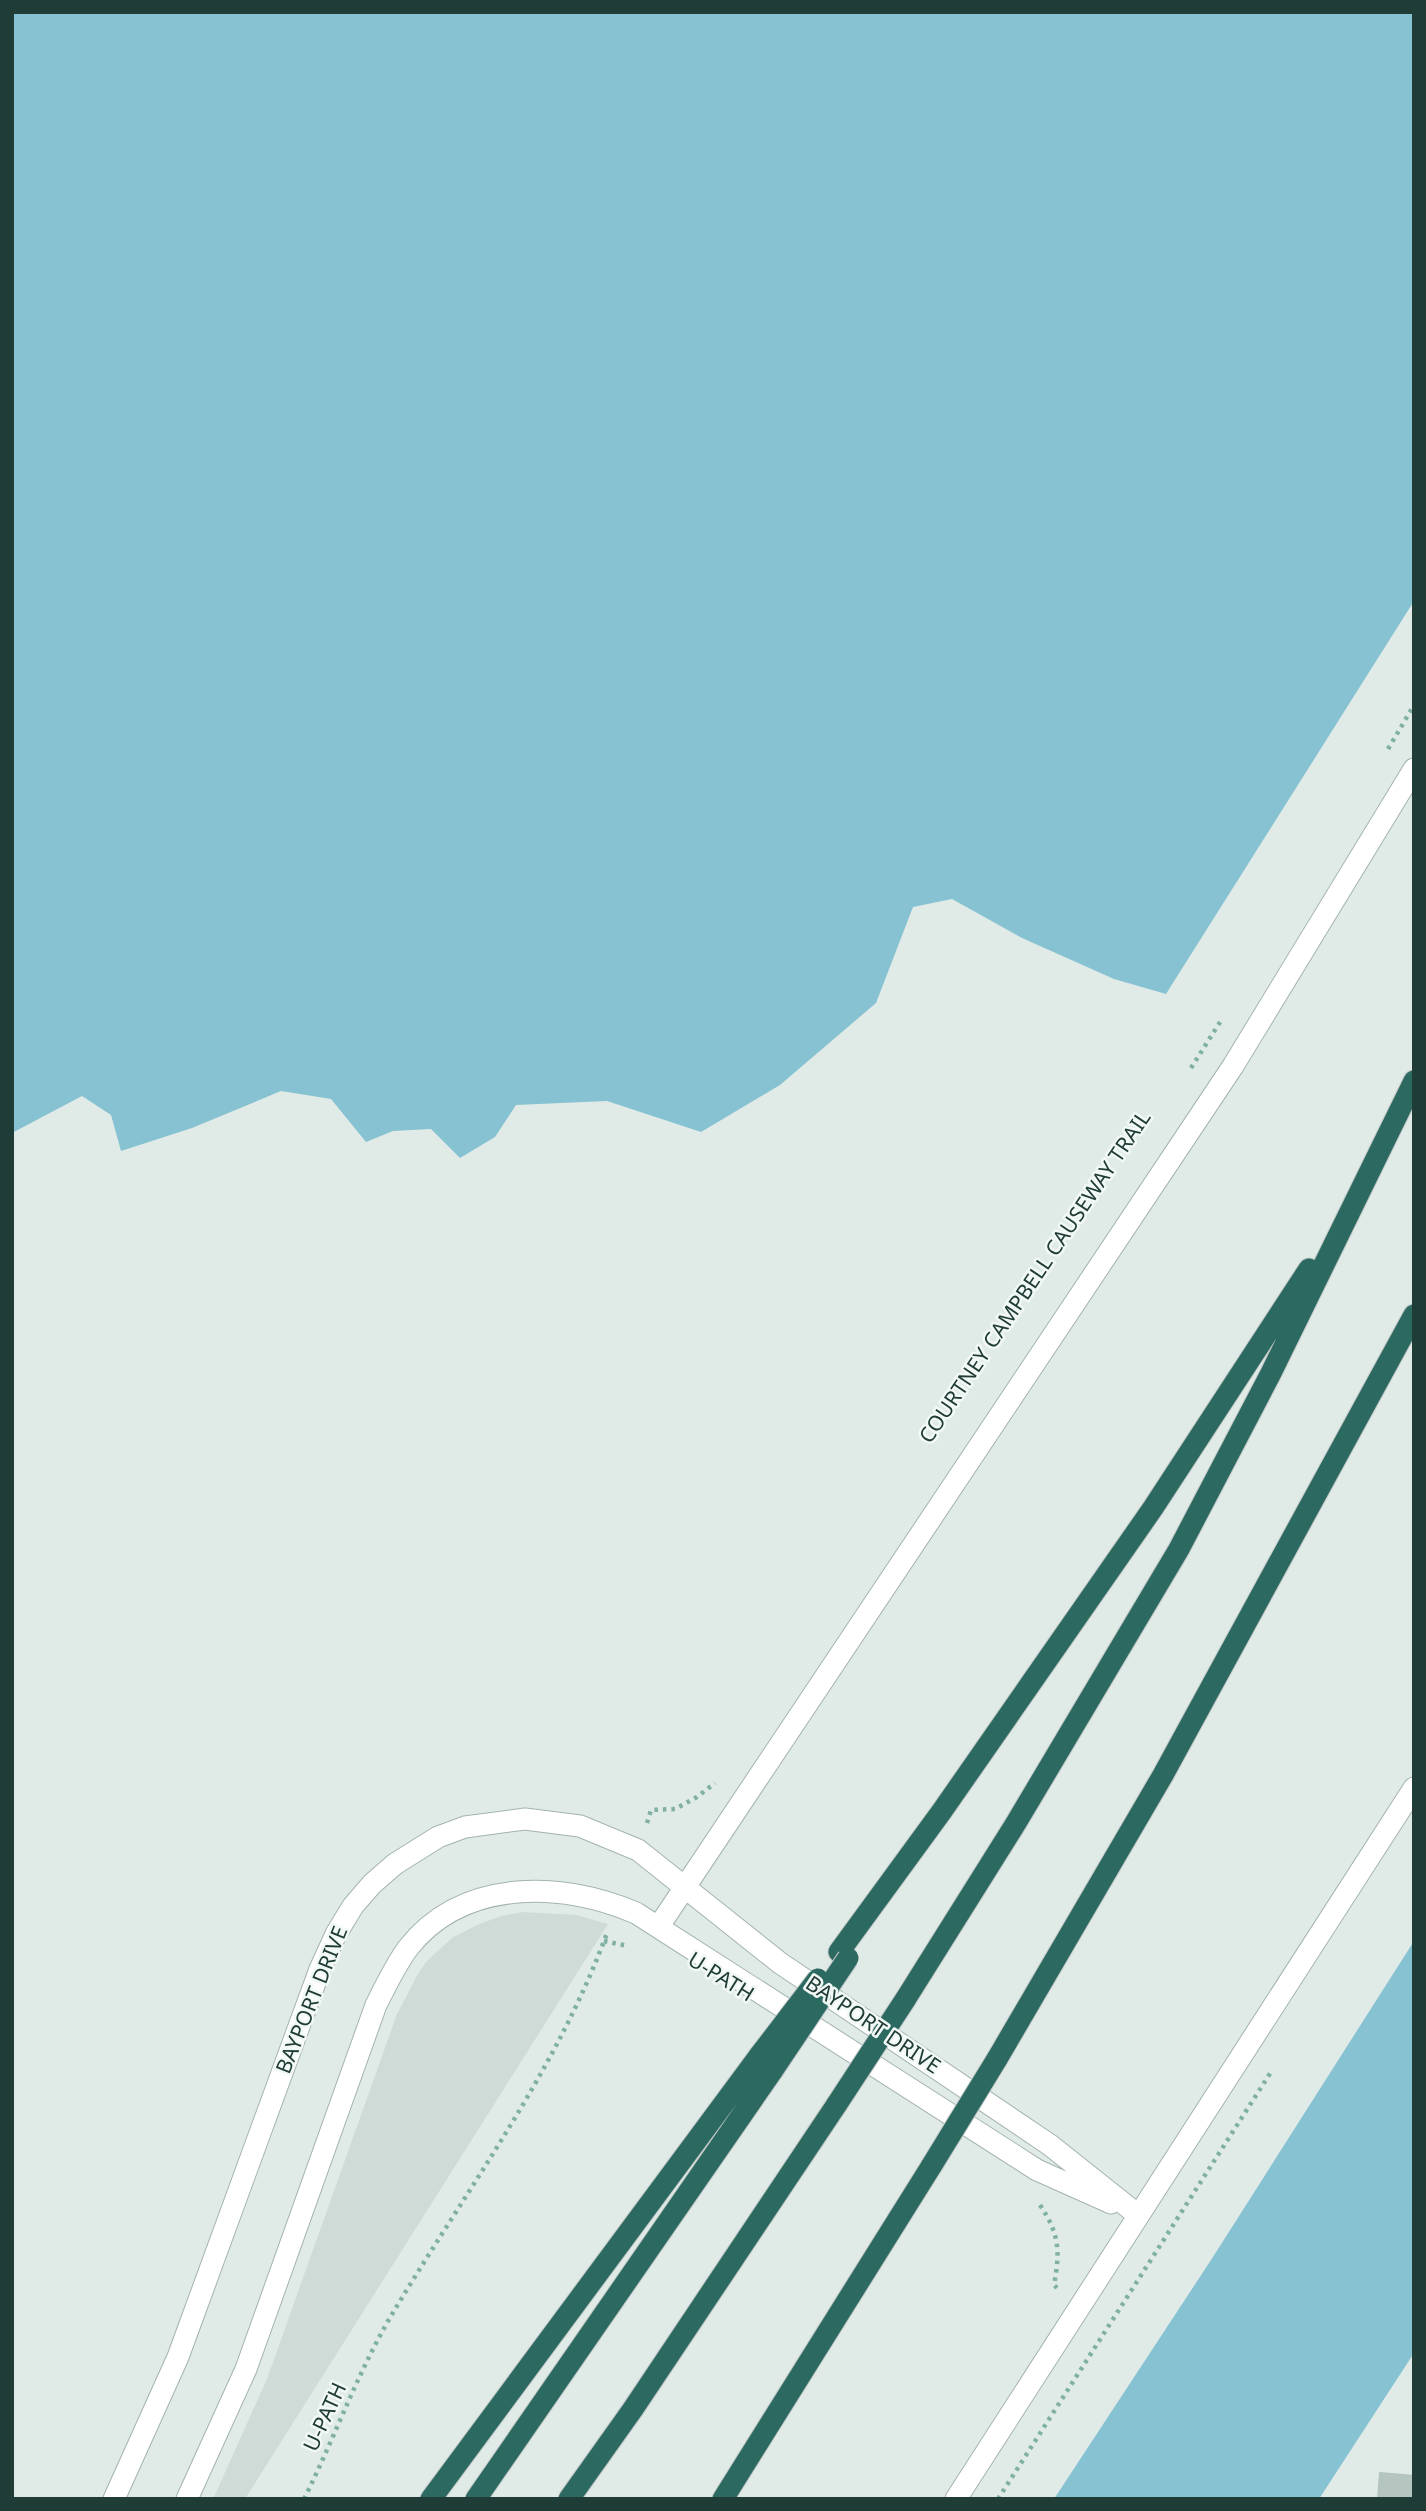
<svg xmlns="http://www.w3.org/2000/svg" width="1426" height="2511" font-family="'Noto Sans',sans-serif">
  <rect width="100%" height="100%" fill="#e0ebe7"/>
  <!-- built -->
  <path fill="#cedbd6" d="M522 1912 576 1915 608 1924 245 2499H213L267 2379 397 2014 419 1972 427 1961 452 1938 477 1925 501 1916Z"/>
  <!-- water -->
  <path fill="#87c2d2" d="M12 12H1414V601L1166 994 1114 979 1022 938 952 899 913 907 876 1003 780 1085 701 1132 607 1101 516 1105 495 1137 460 1158 431 1129 393 1131 366 1142 331 1099 281 1091 192 1128 121 1151 111 1115 82 1096 12 1133Z
    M1414 1941V2353L1319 2499H1054L1211 2260Z"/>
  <!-- building -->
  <path fill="#b5c6c0" stroke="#b3c5be" stroke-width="2" d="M1380 2473 1414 2476V2499H1378Z"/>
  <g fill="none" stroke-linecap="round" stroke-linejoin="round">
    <!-- street casing -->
    <g stroke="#a3b3ae" stroke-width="23">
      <path id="street" d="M659 1926 1233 1066 1414 769
        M114 2499 178 2357 320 1969 336 1934 353 1906 372 1884 395 1864 438 1837 465 1827 525 1819 580 1826 638 1850 780 1963 1050 2145 1138 2215
        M187 2499 246 2369 376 2005C386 1985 395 1966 408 1948 463 1878 562 1881 636 1913L1037 2170 1111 2203
        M956 2499 1414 1788"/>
    </g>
    <!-- highway casing -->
    <g stroke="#c1c8c7" stroke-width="23">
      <path id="highway" d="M839 1952 942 1811 1153 1508 1309 1269
        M905 2000 1016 1823 1179 1549 1271 1373 1414 1081
        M997 2059 1163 1775 1414 1315
        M431 2499 759 2056
        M476 2499 773 2070
        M569 2499 633 2409 837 2104
        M723 2499 932 2165"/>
    </g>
    <!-- path -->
    <path stroke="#80b0a3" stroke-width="4.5" stroke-dasharray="3.5 5" stroke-linecap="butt" d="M1388 749 1414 705
      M1191 1068 1222 1019
      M647 1823 651 1810 675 1809 697 1797 715 1783
      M604 1941 628 1946
      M1040 2205C1060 2235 1060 2252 1054 2285L1057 2288
      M304 2499C334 2439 357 2374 391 2316 466 2190 556 2072 607 1933
      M998 2499 1271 2072"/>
    <!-- street -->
    <use href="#street" stroke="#fff" stroke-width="21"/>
    <!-- highway -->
    <use href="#highway" stroke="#2c6960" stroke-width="21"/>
    <!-- highway-bridge casing -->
    <g stroke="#c1c8c7" stroke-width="23" stroke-linecap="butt">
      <path id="highway-bridge" d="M759 2056 818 1979
        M773 2070 848 1958
        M837 2104 905 2000
        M932 2165 997 2059"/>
    </g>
    <!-- highway-bridge -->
    <use href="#highway-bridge" stroke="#2c6960" stroke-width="21"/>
  </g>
  <g text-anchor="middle" stroke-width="5" stroke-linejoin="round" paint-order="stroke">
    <!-- street labels -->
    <g font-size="21" fill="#203c36" stroke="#f1f8f5">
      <text transform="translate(1035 1277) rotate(-56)" y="7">COURTNEY CAMPBELL CAUSEWAY TRAIL</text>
      <text transform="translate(721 1977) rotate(32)" y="7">U-PATH</text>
      <text transform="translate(312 2000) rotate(-68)" y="7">BAYPORT DRIVE</text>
      <text transform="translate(873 2025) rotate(34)" y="7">BAYPORT DRIVE</text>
      <text transform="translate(325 2417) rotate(-65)" y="7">U-PATH</text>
    </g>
  </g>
  <!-- border -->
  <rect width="1426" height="2511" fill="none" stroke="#203c36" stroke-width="28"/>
</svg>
